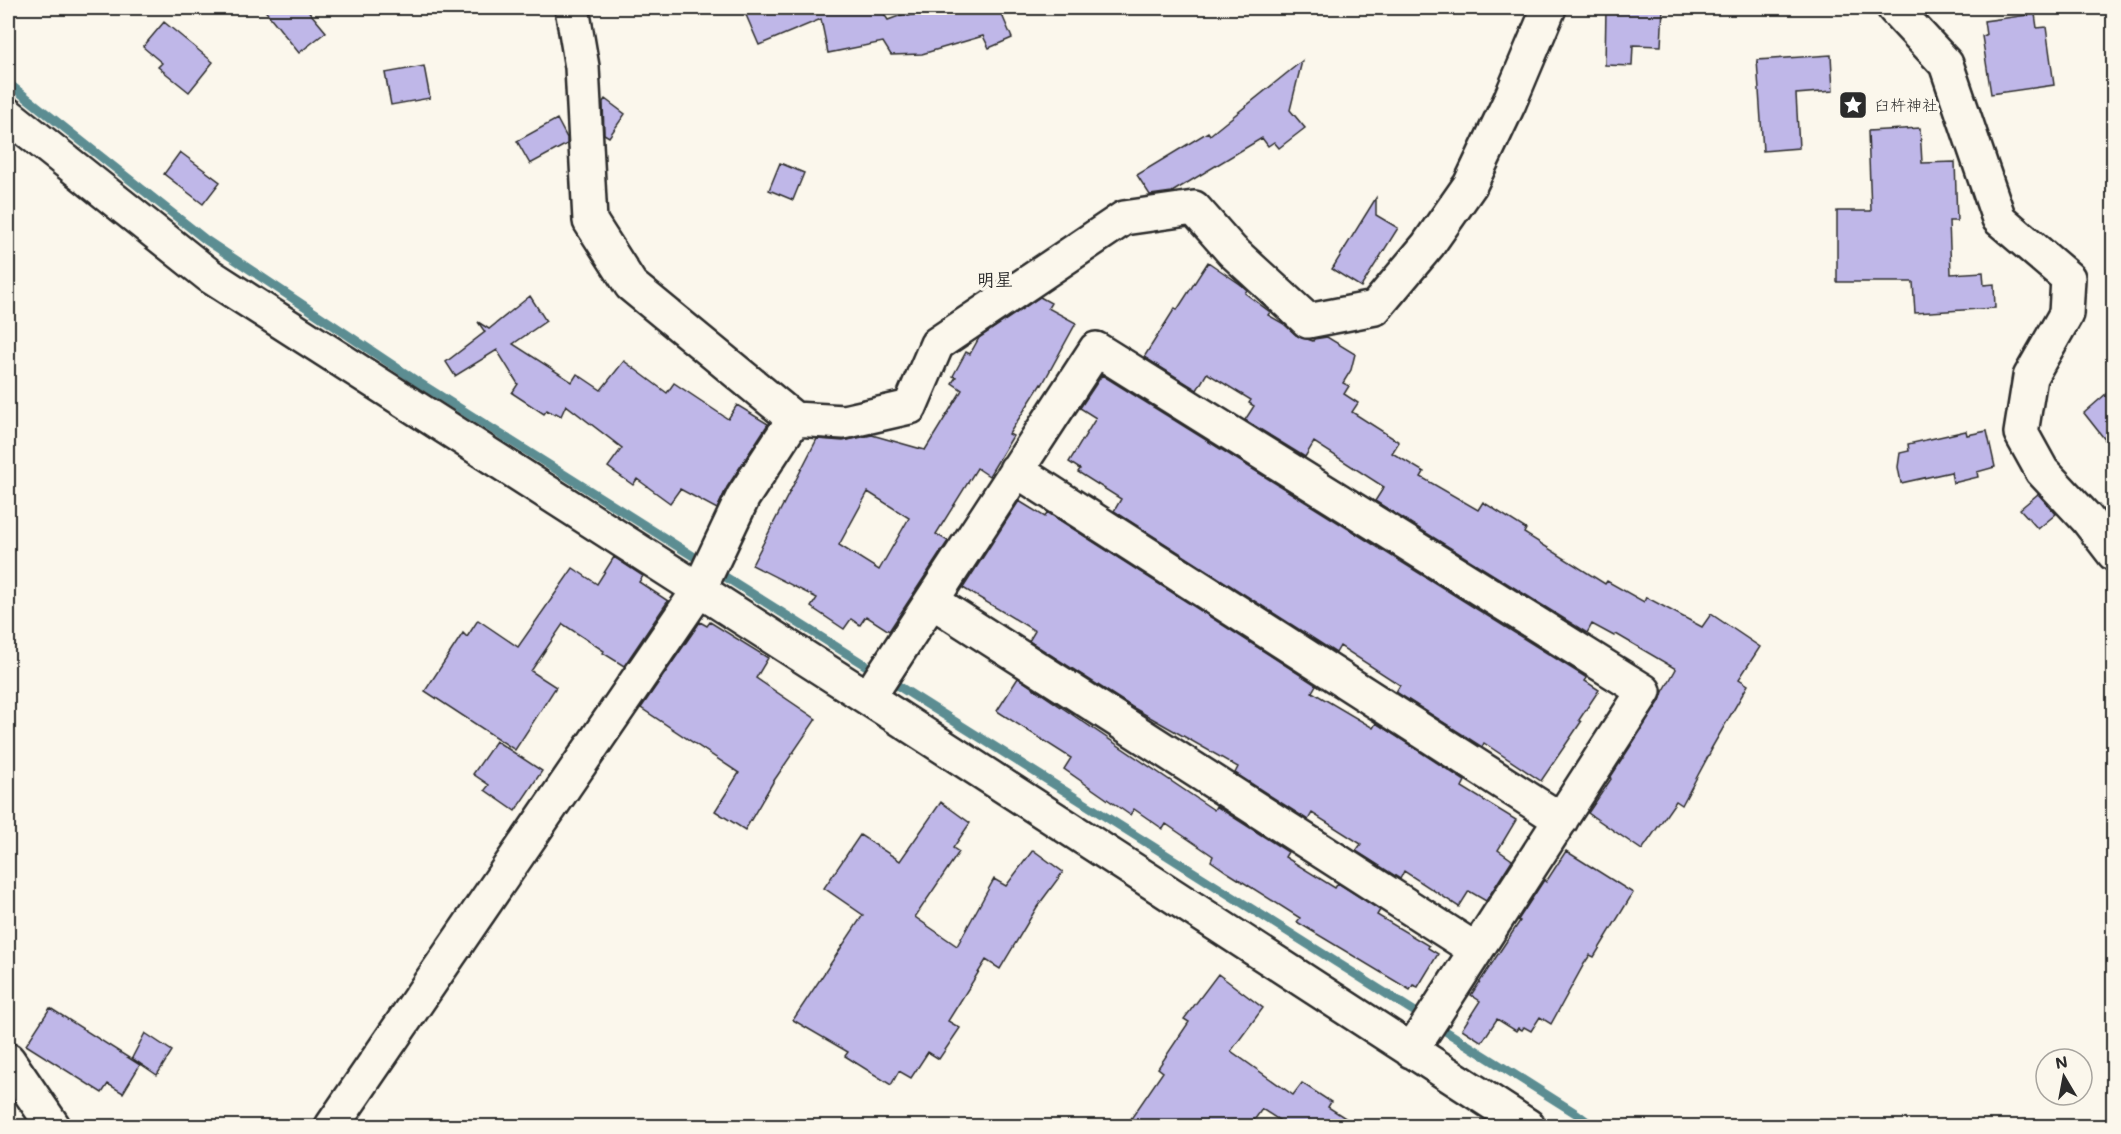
<svg xmlns="http://www.w3.org/2000/svg" width="2121" height="1134" font-family="Mali,'Klee One',sans-serif">
  <rect width="100%" height="100%" fill="#fbf7ec"/>
  <filter id="ink" filterUnits="userSpaceOnUse"><feTurbulence type="fractalNoise" baseFrequency=".0167" numOctaves="2"/><feDisplacementMap in="SourceGraphic" scale="12" xChannelSelector="R" yChannelSelector="G"/><feConvolveMatrix kernelMatrix="1 2 1 2 8 2 1 2 1" color-interpolation-filters="sRGB"/></filter>
  <g filter="url(#ink)">
    <g fill="none" stroke-linecap="round" stroke-linejoin="round">
      <!-- stream -->
      <path stroke="#5c8d92" stroke-width="9" d="M8 83 206 240 415 380 704 563
        M716 571 1577 1114 1593 1126"/>
    </g>
    <!-- building -->
    <path fill="#bfb7e8" stroke="#2b2b2b" stroke-width="1.5" fill-rule="evenodd" d="M263 8H306L326 32 299 53Z
      M743 8H880L888 20 907 13 908 16 939 8H999L1012 38 989 48 983 36 922 54 891 55 883 42 828 53 821 19 759 45Z
      M1606 8H1663L1661 46 1633 45 1632 66 1605 65Z
      M2035 14 2037 28 2046 27 2054 85 1991 94 1982 36 1986 35 1984 21Z
      M164 22 213 62 189 92 158 67 162 63 143 47Z
      M1831 55 1833 91 1796 94 1799 148 1763 151 1757 60Z
      M1302 61 1290 110 1305 128 1279 148 1274 142 1268 146 1262 138 1172 192 1150 195 1137 175 1208 132 1210 135Z
      M424 66 430 98 391 105 385 73Z
      M605 99 625 114 609 137 604 134 603 102Z
      M557 119 567 138V144L530 164 517 141Z
      M1920 128 1922 163 1955 162 1957 221H1949L1951 274 1983 272 1984 285 1994 284 1995 308 1915 313 1913 282H1837V211H1871L1868 131Z
      M180 152 220 182 203 204 164 174Z
      M780 163 804 173 793 200 769 190Z
      M1376 198V215L1398 228 1361 287 1332 269Z
      M1208 262 1240 284 1247 290 1245 293 1270 312 1268 315 1284 324 1296 335 1313 341 1314 339 1327 337 1355 354 1351 370 1343 383 1349 386 1344 394 1358 403 1352 412 1399 442 1392 453 1424 472 1421 477 1478 510 1483 502 1526 529 1524 533 1605 584 1607 581 1644 602 1646 597 1702 627 1711 614 1760 647 1739 679 1748 685 1711 749H1712L1682 805 1676 801 1642 850 1588 813 1611 779 1610 778 1660 701 1663 692 1676 669 1616 634 1614 636 1592 624 1587 633 1375 501 1384 487 1314 442 1305 457 1245 420 1254 406 1249 403 1251 400 1207 373 1197 390 1144 357 1175 308 1177 310Z
      M530 296 546 321 513 344 572 382 577 374 601 390 624 361 667 393 674 383 728 419 737 405 768 424 727 487 717 509 680 489 670 503 637 479 633 485 608 467 622 448 566 405 561 416 556 413 555 415 547 410 544 414 512 393 518 384 497 350 455 376 446 362 485 332 478 322 489 329Z
      M1040 297 1051 303 1048 308 1076 323 1042 385 1041 384 1009 434 1013 436 989 476 977 468 936 534 948 541 889 631 866 616 860 625 851 619 844 629 811 607 817 598 752 565 817 439 843 441 872 435 925 450 962 390 952 383 956 377 953 376 966 352 970 354 979 338ZM868 492 909 518 879 570 839 545Z
      M1102 375 1587 678 1585 681 1599 690 1579 720 1581 722 1541 781 1484 743 1482 747 1396 692 1400 685 1340 646 1336 653 1114 511 1121 499 1078 472 1080 469 1069 462 1096 418 1080 408Z
      M2114 387V451L2084 413Z
      M1966 431 1967 435 1987 431 1995 467 1977 472 1978 477 1953 483 1951 472 1901 483 1898 467 1900 453 1909 451 1908 444Z
      M2038 494 2056 514 2038 529 2020 509Z
      M1019 501 1045 517 1047 512 1316 685 1312 692 1373 728 1376 723 1465 781 1462 787 1516 820 1498 850 1512 860 1486 901 1469 891 1459 907 1404 871 1400 879 1356 851 1361 844 1312 813 1308 820 1235 773 1238 767 1132 707 1029 641 1035 631 963 588Z
      M614 557 643 576 639 582 668 601 624 666 603 653 604 651 563 624 531 671 556 687 515 750 425 691 463 633 467 637 478 620 518 647 573 568 597 584Z
      M700 622 707 626 710 622 768 658 756 678 816 719 773 782 745 830 715 811 739 773 641 708Z
      M1018 678 1214 810 1216 806 1288 852 1285 857 1335 888 1338 883 1380 910 1377 915 1429 946 1428 948 1438 954 1418 987 1413 985 1410 990 1297 922 1300 918 1227 872 1211 861 1213 856 1166 824 1163 829 1134 809 1130 815 1064 769 1071 758 997 711Z
      M496 741 542 771 515 811 485 790 489 785 473 774Z
      M941 802 970 823 953 848 959 852 915 917 957 946 994 879 1006 886 1033 850 1063 872 1037 907 1000 969 986 960 948 1021 960 1028 939 1059 928 1052 911 1078 899 1071 891 1085 845 1056 848 1052 793 1020 863 915 824 888 860 835 900 861Z
      M1566 851 1633 893 1594 957 1590 955 1584 964 1551 1024 1540 1017 1531 1031 1524 1027 1522 1030 1518 1028 1516 1031 1497 1019 1482 1042 1462 1029 1480 1001 1471 995 1520 921 1518 920 1544 880 1546 882Z
      M1218 974 1263 1008 1231 1051 1293 1095 1302 1083 1331 1102 1328 1107 1358 1126H1288L1262 1109 1250 1126H1126L1163 1072 1158 1068 1189 1022 1184 1019Z
      M50 1008 140 1065 123 1093 108 1084 102 1093 26 1045Z
      M145 1033 172 1051 157 1075 132 1058Z"/>
    <g fill="none" stroke-linecap="round" stroke-linejoin="round">
      <!-- minor casing -->
      <g stroke="#2b2b2b" stroke-width="38">
        <path id="minor" d="M572 8 582 67 590 221 631 285 794 419 844 422 910 407 937 344 1124 218 1194 208 1232 251 1308 321 1375 308 1428 245 1470 185 1509 103 1549 8
          M1894 8 1946 64 1999 219 2068 278 2066 314 2030 377 2021 433 2042 471 2087 519 2114 554
          M8 115 210 276 868 698 1528 1126
          M1016 470 1561 820
          M932 601 1476 950
          M868 698 1096 349 1644 691 1411 1051
          M8 1060 53 1126
          M332 1126 699 590 743 497 794 419"/>
      </g>
      <!-- minor -->
      <use href="#minor" stroke="#fbf7ec" stroke-width="33"/>
    </g>
  </g>
  <!-- icons -->
  <defs>
    <g id="sight-square" transform="scale(1.5)"><rect x="-9" y="-9" width="18" height="18" rx="4" fill="#2b2b2b" stroke="#fbf7ec"/><path d="M0-6L1.8-2.2L6-1.7L2.9 1.2L3.7 5.4L0 3.3L-3.7 5.4L-2.9 1.2L-6-1.7L-1.8-2.2Z" fill="#fff"/></g>
  </defs>
  <g fill-rule="evenodd">
    <use href="#sight-square" x="1853" y="105"/>
  </g>
  <g text-anchor="middle" stroke-width="6" stroke-linejoin="round" paint-order="stroke">
    <!-- poi labels -->
    <g font-size="16" fill="#2b2b2b" stroke="#fbf7ec" text-anchor="start">
      <text x="1874" y="111">臼杵神社</text>
    </g>
    <!-- neighbourhood labels -->
    <g font-size="18" font-weight="bold" fill="#2b2b2b" stroke="#fbf7ec">
      <text x="995" y="286">明星</text>
    </g>
  </g>
  <!-- margin -->
  <rect width="2121" height="1134" fill="none" stroke="#fbf7ec" stroke-width="30"/>
  <rect x="15" y="15" width="2091" height="1104" fill="none" stroke="#2b2b2b" stroke-width="2" filter="url(#ink)"/>
  <!-- north arrow -->
  <g transform="translate(2064 1077) rotate(350)"><circle r="28" fill="#fbf7ec" stroke="#a8a59f" stroke-width="1.5"/>
  <path d="M0-4.5L10 22L0 15L-10 22Z" fill="#2b2b2b"/>
  <text y="-9" font-size="16" font-weight="bold" text-anchor="middle" fill="#2b2b2b">N</text>
  </g>
</svg>
